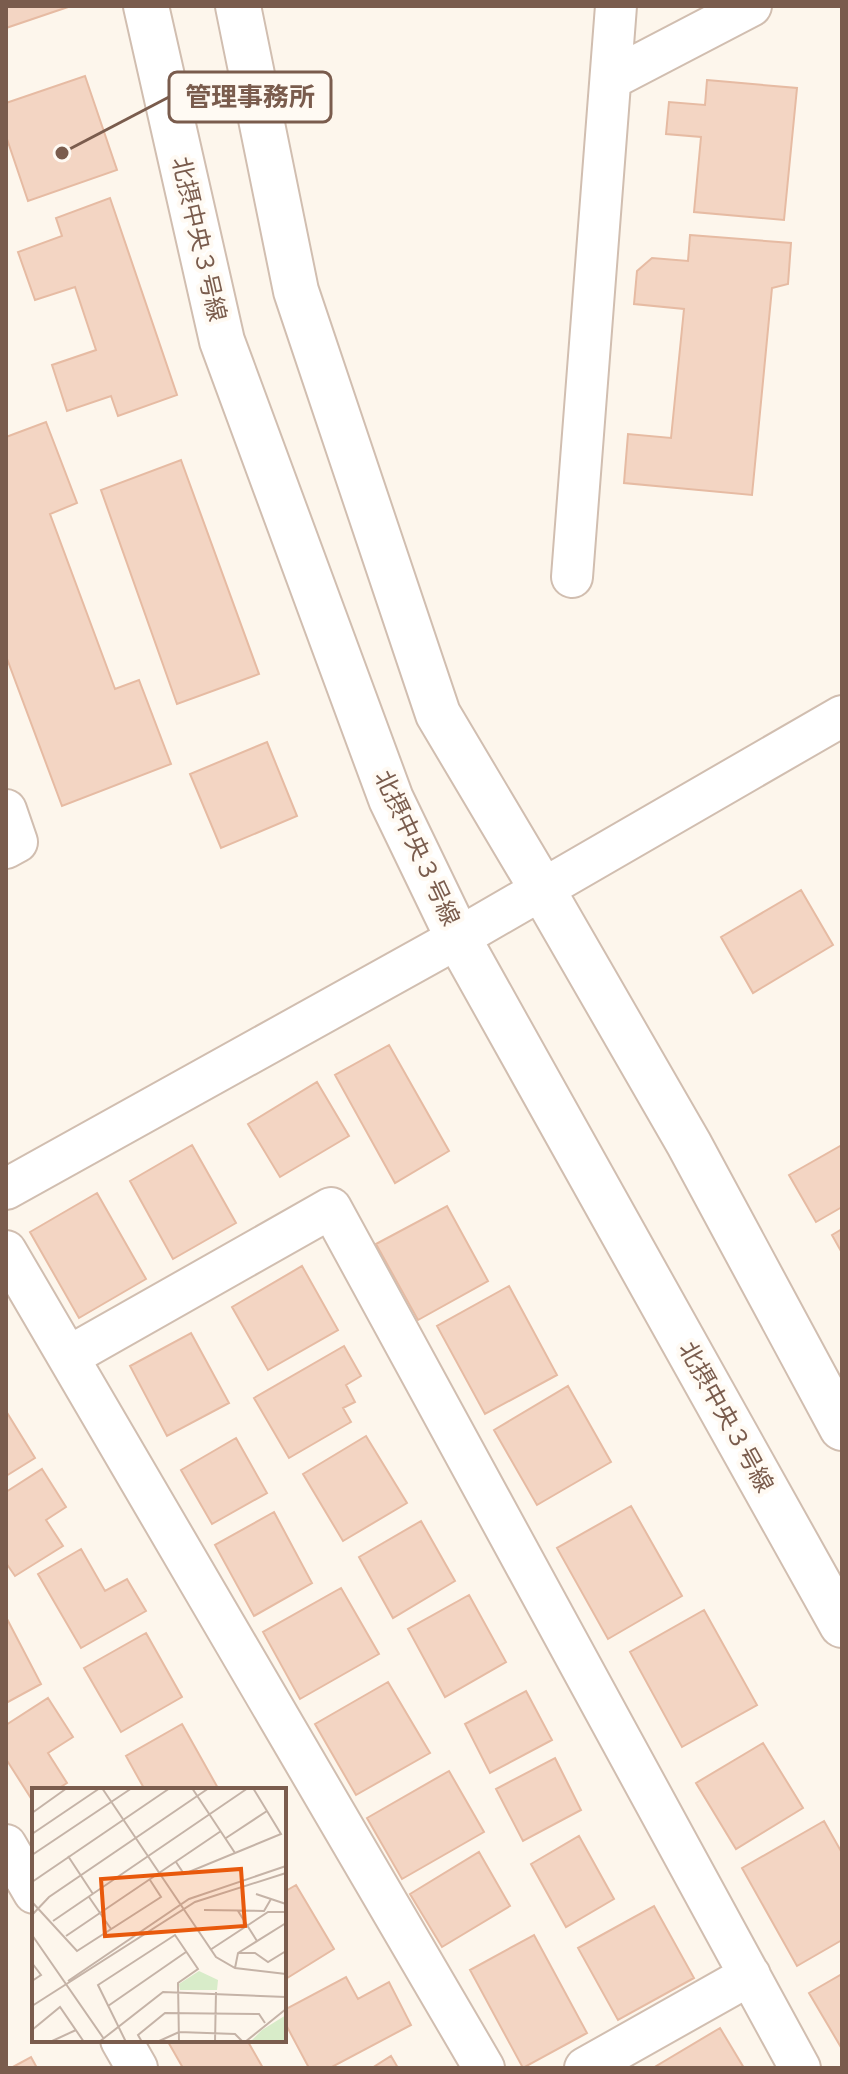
<svg xmlns="http://www.w3.org/2000/svg" width="848" height="2074" font-family="Montserrat,'Noto Sans JP',sans-serif">
  <rect width="100%" height="100%" fill="#fdf6ec"/>
  <!-- building -->
  <path fill="#f3d5c3" stroke="#e6bba3" stroke-width="2" d="M6 6H71L6 28Z
    M85 76 117 170 28 201 6 136V103Z
    M707 80 797 88 784 220 694 212 701 137 666 134 669 102 705 105Z
    M110 198 177 395 118 416 111 396 67 411 52 365 96 350 75 287 35 300 18 252 62 236 56 218Z
    M690 235 791 243 788 284 772 288 752 495 624 483 628 434 671 438 684 309 634 304 637 271 652 258 688 261Z
    M46 422 77 503 50 514 115 689 139 680 171 764 62 806 6 656V437Z
    M181 460 259 674 177 704 101 490Z
    M267 742 297 816 221 848 190 774Z
    M801 890 833 945 753 993 721 937Z
    M389 1045 449 1151 395 1183 335 1075Z
    M317 1082 349 1136 280 1177 248 1124Z
    M192 1145 236 1223 173 1259 130 1181Z
    M842 1145V1207L816 1222 789 1175Z
    M97 1193 146 1279 79 1318 30 1232Z
    M447 1206 488 1281 418 1320 376 1244Z
    M842 1229V1253L832 1235Z
    M302 1266 338 1330 268 1370 232 1307Z
    M509 1286 557 1375 485 1414 437 1326Z
    M191 1333 229 1403 167 1436 130 1366Z
    M344 1346 361 1376 346 1385 355 1402 343 1408 351 1422 289 1458 254 1398Z
    M568 1386 611 1462 537 1505 494 1430Z
    M6 1411 35 1458 6 1476Z
    M366 1436 407 1503 343 1541 303 1474Z
    M236 1438 267 1493 212 1524 181 1470Z
    M42 1469 66 1507 46 1520 63 1546 15 1576 6 1563V1492Z
    M631 1506 682 1596 608 1639 557 1548Z
    M274 1512 312 1583 254 1616 215 1545Z
    M421 1521 455 1581 393 1618 359 1557Z
    M81 1549 105 1591 127 1579 146 1611 81 1648 38 1574Z
    M341 1588 379 1654 300 1699 263 1632Z
    M469 1595 506 1662 445 1697 408 1629Z
    M704 1610 757 1705 682 1747 630 1652Z
    M6 1617 41 1684 6 1703Z
    M146 1633 182 1697 121 1732 84 1668Z
    M388 1682 430 1753 356 1795 315 1724Z
    M526 1691 552 1740 490 1773 465 1724Z
    M48 1698 73 1737 48 1753 67 1783 56 1790H34V1803L6 1759V1725Z
    M182 1724 219 1790H145L126 1756Z
    M763 1743 803 1808 736 1849 696 1783Z
    M555 1758 581 1810 523 1841 496 1789Z
    M449 1771 484 1832 402 1879 367 1818Z
    M824 1821 842 1853V1940L797 1966 742 1868Z
    M579 1836 614 1899 566 1927 531 1864Z
    M479 1852 510 1906 442 1947 410 1894Z
    M296 1885 334 1949 284 1980V1892Z
    M654 1906 694 1978 618 2020 578 1948Z
    M534 1935 587 2033 523 2068 470 1970Z
    M842 1974V2049L809 1993Z
    M346 1977 358 1999 389 1982 411 2025 330 2068H309L284 2021V2010Z
    M720 2028 744 2068H653Z
    M167 2040H247L263 2068H183Z
    M391 2056 398 2068H372Z
    M31 2057 37 2068H11Z"/>
  <g fill="none" stroke-linecap="round" stroke-linejoin="round">
    <!-- minor casing -->
    <g stroke="#d1beb0" stroke-width="44">
      <path id="minor" d="M611 79 751 6
        M572 577 616 6
        M6 810 17 842 6 848
        M6 1189 458 938 842 716
        M6 1251 484 2068
        M68 1357 331 1208 800 2068
        M6 1845 34 1893
        M121 2040 137 2068
        M585 2068 750 1975"/>
    </g>
    <!-- tertiary casing -->
    <g stroke="#d1beb0" stroke-width="48">
      <path id="tertiary" d="M146 6 222 341 391 799 458 938 842 1625
        M238 6 296 291 438 714 542 889 689 1144 842 1428"/>
    </g>
    <!-- minor -->
    <use href="#minor" stroke="#fff" stroke-width="40"/>
    <!-- tertiary -->
    <use href="#tertiary" stroke="#fff" stroke-width="44"/>
  </g>
  <g text-anchor="middle" stroke-width="8" stroke-linejoin="round" paint-order="stroke">
    <!-- street labels -->
    <g font-size="24" fill="#7a5c4d" stroke="#fffaf3">
      <text transform="translate(199 239) rotate(77)" y="8">北摂中央３号線</text>
      <text transform="translate(417 848) rotate(65)" y="8">北摂中央３号線</text>
      <text transform="translate(726 1417) rotate(61)" y="8">北摂中央３号線</text>
    </g>
  </g>
  <!-- overview -->
  <g transform="translate(32 1788)">
    <rect width="254" height="254" fill="#fdf6ec"/>
    <path d="M167 183 186 192 185 202H148L147 196ZM254 227V254H218L230 242Z" fill="#d8ecc9"/>
    <path fill="none" stroke="#c5b3a7" stroke-width="2" d="M70 0 184 169 203 180 254 186M0 25 35 0M0 46 68 0M194 50 235 23M203 65 249 46 221 0M0 67 100 0M36 68 61 106M144 74 152 86 203 65 160 0M0 94 138 0M224 106 254 116M57 109 79 141M0 114 45 163 129 109 118 92M172 122 232 123 239 111M206 123 225 153M0 127 17 109 177 0M21 133 216 0M0 147 72 251M34 148 189 43M178 162 236 124H254M206 165H223L236 174 254 163M0 175 9 187 0 193M203 180 206 165 254 135M36 193 157 111 254 78M0 218 163 114 254 85M76 218 154 164M0 242 28 219 52 254M18 254 44 242M67 254 131 204 254 209M94 254 66 197 143 147 166 181 146 195 147 254M110 254 106 247 133 225 227 226 233 235M125 254 147 244 203 246 211 254M183 254 184 204M213 254 254 221"/>
    <path fill="#e8590c" fill-opacity="0.15" stroke="#e8590c" stroke-width="4" d="M209 81 213 138 73 148 69 91Z"/>
    <rect width="254" height="254" fill="none" stroke="#7a5c4d" stroke-width="4"/>
  </g>
  <!-- callouts -->
  <path fill="none" stroke="#7a5c4d" stroke-width="3" d="M62 153L169 97"/>
  <circle fill="#7a5c4d" stroke="#fffaf3" stroke-width="3" cx="62" cy="153" r="8"/>
  <rect fill="#fffaf3" stroke="#7a5c4d" stroke-width="3" x="169" y="72" width="162" height="50" rx="8"/>
  <g font-size="26" text-anchor="middle" font-weight="bold" fill="#7a5c4d">
    <text x="250" y="106">管理事務所</text>
  </g>
  <!-- border -->
  <rect width="848" height="2074" fill="none" stroke="#7a5c4d" stroke-width="16"/>
</svg>
